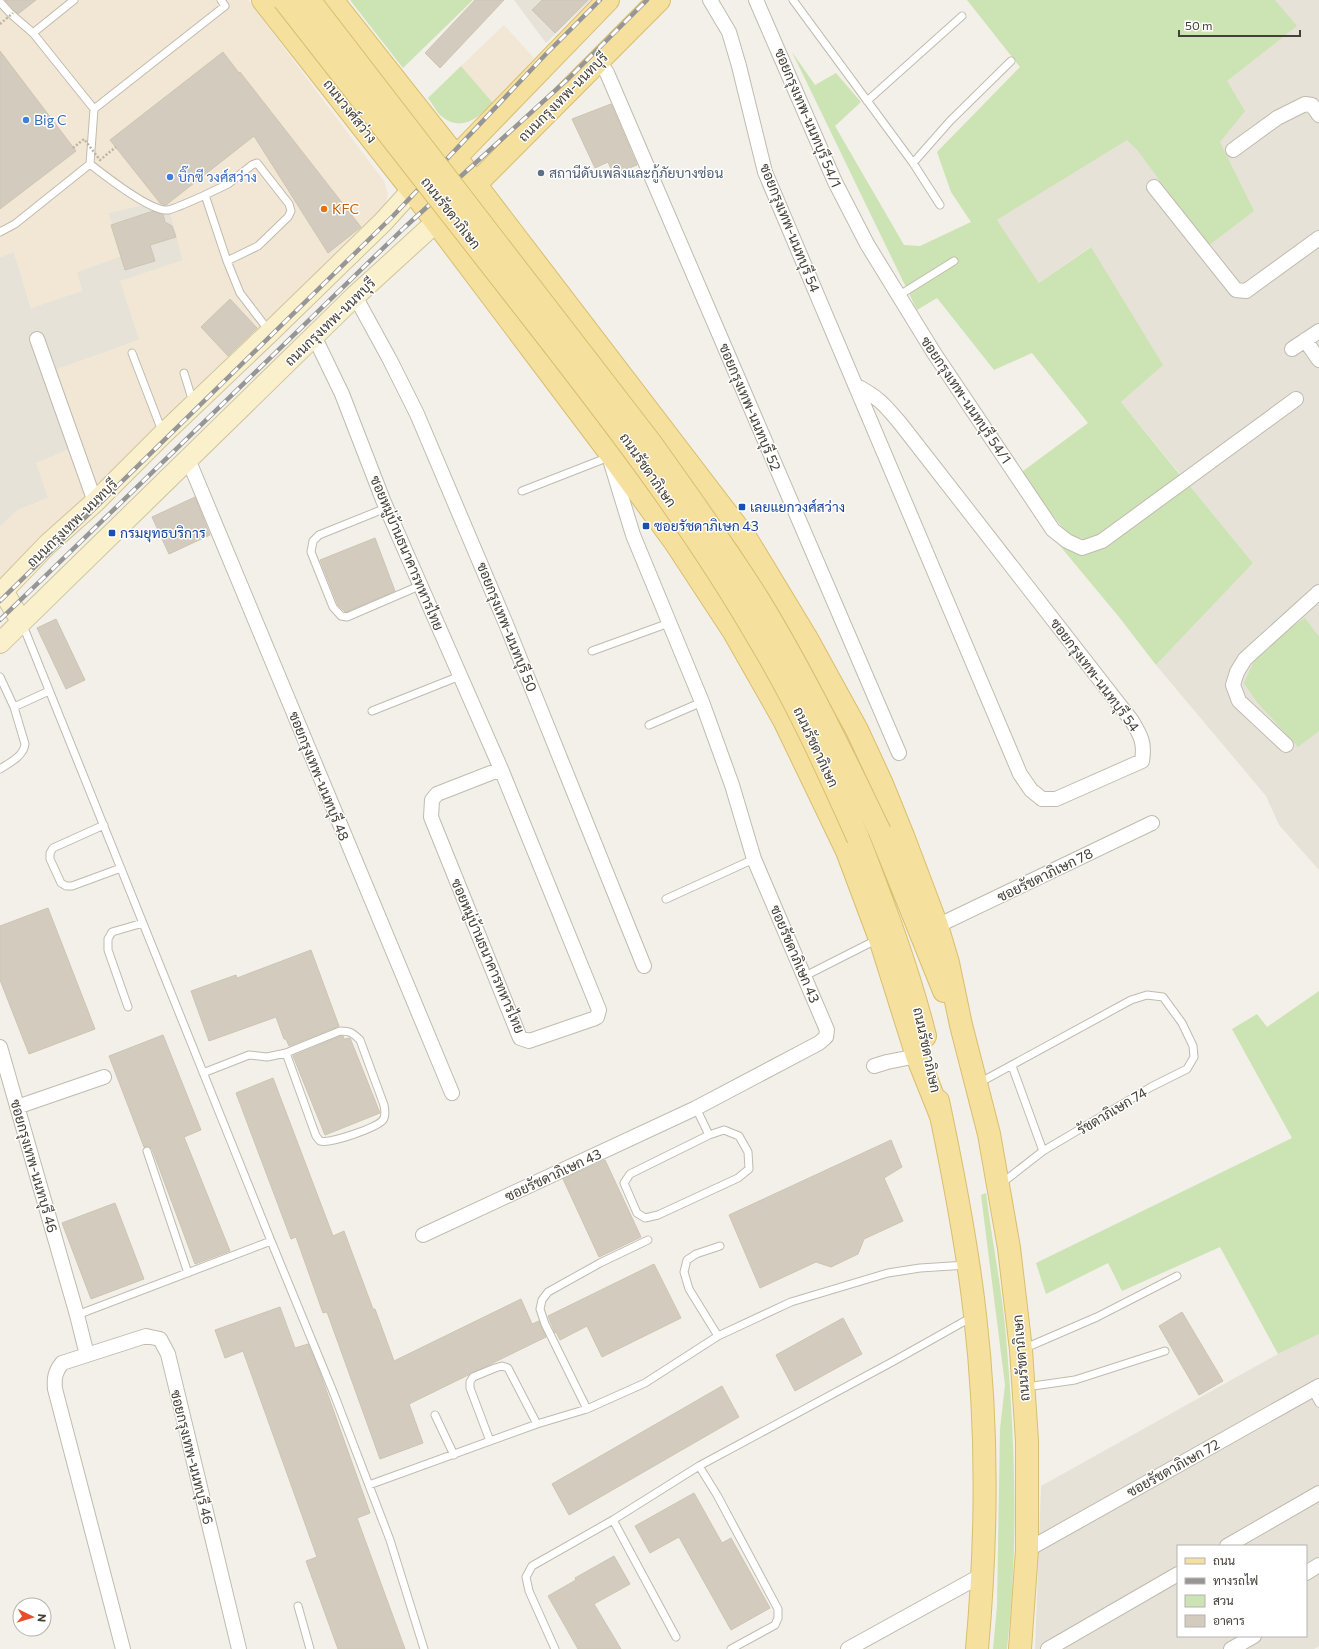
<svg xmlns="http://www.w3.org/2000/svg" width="1319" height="1649" font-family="Commissioner,Sarabun,sans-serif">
  <rect width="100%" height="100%" fill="#f2f0e8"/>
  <!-- residential -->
  <path fill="#e6e2d7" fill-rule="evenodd" d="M514 0H591L546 43Z
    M1275 0H1319V870L1279 825 1266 796 1156 665 1253 563 1121 402 1162 365 1090 247 1039 283 997 220 1127 139 1138 151 1296 26Z
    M167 200 183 260 139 340 58 369 69 449 48 498 18 510 0 527V257L14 252 31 308 82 290 76 272 124 255 107 213Z
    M1319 1334V1646L1314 1649H1035L1041 1486 1278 1354ZM1178 1546H1306V1636H1178Z"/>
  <!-- commercial -->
  <path fill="#f2e7d5" d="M0 0H248L384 181 388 194 385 209 0 581V527L18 510 48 498 36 463 69 449 58 369 139 340 120 281 183 260 167 200 108 213 125 255 77 272 82 291 31 308 14 252 0 257Z
    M504 25 534 58 493 103 461 66Z"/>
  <!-- green -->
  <path fill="#cce3b4" d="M350 0H473L403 68Z
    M967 0H1275L1297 26 1227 81 1245 111 1220 142 1254 211 1208 246 1138 151 1127 140 997 220 1039 283 1091 247 1163 365 1121 402 1180 475 1104 533 1087 539 1071 538 1019 474 1088 423 1032 353 994 370 937 298 917 310 792 52 815 85 836 73 861 102 835 126 904 245 920 246 971 222 951 192 937 152 1020 67Z
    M461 66 493 103C477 120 459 133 439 114 435 109 432 103 428 98Z
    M1189 485 1253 563 1156 665 1119 617 1055 540 1079 555 1107 545Z
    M1305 618 1319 637V731L1298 747 1256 701 1244 683 1254 661 1283 633Z
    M1319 991V1334L1278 1354 1220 1247 1122 1291 1108 1263 1046 1294 1036 1263 1292 1138 1232 1029 1257 1014 1267 1027Z
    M986 1193C992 1241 1002 1289 1006 1337 1015 1441 1019 1545 1007 1649H993L997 1606 1000 1429 1005 1385 981 1195Z"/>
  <!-- building -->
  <path fill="#d3ccbe" stroke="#cdc4b2" d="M5 0H36L18 14Z
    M475 0H504L440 68 425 53Z
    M542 0H588L555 33 532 10Z
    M0 51 76 151 0 209Z
    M223 52 239 73 240 72 361 227 328 253 254 136 166 205 160 203 110 140Z
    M611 104 637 165 613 174 608 162 595 168 572 119Z
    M153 211 163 214 165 222 172 226 176 237 150 245 155 261 125 270 111 225Z
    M230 299 257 328 228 356 201 327Z
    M195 497 210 535 169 554 152 517Z
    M375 538 395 591 346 612 344 611 338 605 320 560Z
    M56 619 85 680 66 689 37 628Z
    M48 908 95 1029 29 1054 0 980V926Z
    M311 950 339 1026 289 1046 286 1039H284L276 1017 209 1041 191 991 236 975 237 978Z
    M163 1035 201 1130 184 1137 230 1251 195 1264 152 1149 148 1146 144 1147 109 1056Z
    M341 1036H343L344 1039 350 1038 380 1113 325 1135 293 1056Z
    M273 1078 333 1236 344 1231 373 1309H375L394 1361 521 1299 532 1324 539 1321 546 1337 409 1404 423 1443 380 1459 327 1312 323 1313 296 1237 291 1239 236 1093Z
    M891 1140 902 1167 884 1178 903 1221 864 1239 858 1254 831 1267 816 1262 760 1288 729 1215Z
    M605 1160 641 1237 599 1257 563 1179Z
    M115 1203 144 1279 91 1299 62 1223Z
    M654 1264 681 1318 602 1357 587 1326 560 1340 556 1332 555 1333 548 1316Z
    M280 1307 295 1348 308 1344 319 1370 370 1513 357 1518 405 1649H338L306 1561 317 1557 243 1351 225 1358 215 1330Z
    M1182 1312 1223 1381 1199 1395 1159 1326Z
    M843 1318 862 1354 795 1391 776 1355Z
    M722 1386 739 1417 569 1515 552 1484Z
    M694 1493 722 1543 731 1538 770 1608 731 1630 679 1537 650 1553 635 1526Z
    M614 1556 630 1584 594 1604 621 1649H578L548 1596 576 1580 575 1578Z"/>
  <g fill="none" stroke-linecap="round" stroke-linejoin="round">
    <!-- service casing -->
    <g stroke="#c0bbae" stroke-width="9">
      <path id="service" d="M793 0 913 163 940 205
        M0 2 11 14 33 33 94 109 90 164 15 224 0 232
        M33 33 74 0
        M867 101 962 16
        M94 109 225 6 221 0
        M913 163 950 121 1011 61
        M90 164C104 175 151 212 168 210 177 208 196 199 205 195L227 261 240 293 269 331
        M205 195 228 184 252 165 257 163 289 204 291 211 288 217 258 246 227 261
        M898 296 954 261
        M132 353 162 431
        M184 373 193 402
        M522 491 609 457
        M386 508 319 535 313 541 311 552 333 607 341 616 347 617 419 586
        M22 623 271 1241 334 1394 390 1540 424 1649
        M592 651 669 623
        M0 677 14 707
        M372 711 460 676
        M649 725 702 702
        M0 769C9 763 24 756 25 744L14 707 49 691
        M104 825 53 848 50 853V859L61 883 66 886H72L121 868
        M666 899 754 859
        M805 976 878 939
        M128 1007 108 950V939L112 932 143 923
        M1012 1066 1043 1151
        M203 1073 249 1055 267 1057 286 1053 340 1031C350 1031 353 1033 360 1040L384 1105C385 1110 386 1116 383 1120 376 1128 330 1144 320 1141L316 1136 286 1053
        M979 1083 1131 1000 1147 995 1163 997 1182 1023 1193 1046 1194 1057 1187 1069 1151 1087 1043 1151 1002 1183
        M696 1108 709 1135
        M724 1130 739 1136 748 1152 749 1169 738 1178 658 1215 645 1218 637 1213 624 1183 630 1174 709 1135Z
        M147 1151 188 1273
        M77 1315 271 1241
        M718 1336 689 1289 684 1272 687 1260 696 1254 720 1246
        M1023 1349 1097 1317 1177 1276
        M1026 1387 1075 1380 1165 1351
        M1312 1390 1319 1403
        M587 1409 545 1324 540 1309 542 1300 548 1292 600 1263 648 1240
        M435 1415 454 1455
        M490 1441 470 1388V1382L473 1377 495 1368 502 1366 508 1368 537 1424
        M699 1466 717 1495 778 1609V1618L775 1625 731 1649
        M369 1485 537 1424 587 1409 645 1383 718 1336 791 1302 888 1273 920 1268 967 1265
        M613 1520 676 1637
        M298 1606 310 1649
        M555 1649 529 1591 526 1577 532 1566 613 1520 699 1466 892 1362 972 1317"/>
    </g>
    <!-- minor casing -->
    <g stroke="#c0bbae" stroke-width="16">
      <path id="minor" d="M710 0 729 32 739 66 765 172 1020 774 1031 790 1042 799H1056L1142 761C1145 743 1141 736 1132 721L900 423C884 404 878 397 855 385
        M756 0 835 182 867 244 934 353 1053 530 1067 541 1082 548 1102 541 1296 399
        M599 61 607 73 899 753
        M1233 150 1277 118 1305 104 1312 105 1319 115
        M1154 187 1236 290 1246 291 1319 238
        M355 296 390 360 417 414 506 624 644 966
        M314 336 342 394 383 500 501 769 599 1010 597 1017 593 1019 529 1041 520 1038 431 817 432 800 437 794 501 769
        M37 339 95 502
        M1305 340 1319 360
        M1292 349 1319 331
        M188 459 452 1093
        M1286 745 1239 701 1233 685 1237 672 1245 659 1319 592
        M937 926 1152 823
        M0 1047 77 1315 87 1355
        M874 1066 887 1062 917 1056
        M17 1107 104 1077
        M423 1235 696 1108 819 1043 826 1037 827 1030 754 859 732 785 702 702 633 535 611 463
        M1227 1546 1319 1493
        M1027 1550 1319 1386
        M1306 1573 1319 1565
        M123 1649 55 1389C54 1378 55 1372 62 1363L146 1336 160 1339 168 1354 239 1649
        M848 1649 982 1575
        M1048 1649 1178 1574
        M1231 1649 1254 1636"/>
    </g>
    <!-- secondary casing -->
    <g stroke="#cec49b" stroke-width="22">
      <path id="secondary" d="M3 591 21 621
        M0 594 48 544 95 502 163 434 270 332 383 222 412 190
        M0 643 355 296 435 223"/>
    </g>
    <!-- primary casing -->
    <g stroke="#d9be6f" stroke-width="24">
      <path id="primary" d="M263 0 412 190 607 449 675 542 734 632 784 720 847 851 880 939 917 1056 941 1116
        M332 0 456 157 475 184 747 540 807 639 857 730 882 784 903 836 937 926 948 963 961 1025 989 1134 1009 1248 1021 1350 1027 1441V1550L1020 1649
        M444 166 456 157 608 0
        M465 195 659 0
        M880 832 944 991
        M858 838C883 903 908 968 925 1036
        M938 1101C953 1172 967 1243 975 1315 988 1425 987 1538 977 1649"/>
    </g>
    <!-- service -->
    <use href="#service" stroke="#fff" stroke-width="7"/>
    <!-- minor -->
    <use href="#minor" stroke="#fff" stroke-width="14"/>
    <!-- secondary -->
    <use href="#secondary" stroke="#faf0cb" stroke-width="20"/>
    <!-- primary -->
    <use href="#primary" stroke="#f5e09e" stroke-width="22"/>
    <!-- rail casing -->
    <g stroke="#969696" stroke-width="4.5">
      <path id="rail" d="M0 601 393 216 546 54 600 0
        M0 620 405 227 569 78 647 0"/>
    </g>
    <!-- rail -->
    <use href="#rail" stroke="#fff" stroke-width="3" stroke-dasharray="9" stroke-linecap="butt"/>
    <!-- primary-bridge casing -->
    <g stroke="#d9be6f" stroke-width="24" stroke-linecap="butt">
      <path id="primary-bridge" d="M284 0C363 101 442 202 521 303 606 412 691 521 760 641 798 704 828 771 858 838
        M309 0 650 442C687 494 724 545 758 599 804 674 842 753 880 832"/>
    </g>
    <!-- path-bridge -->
    <path stroke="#beb49e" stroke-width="2.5" stroke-dasharray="2 2" stroke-linecap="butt" d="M0 24 13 13
      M73 148 84 139 100 160 116 147"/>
    <!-- primary-bridge -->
    <use href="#primary-bridge" stroke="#f5e09e" stroke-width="22"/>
  </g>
  <!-- markers -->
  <g fill="#3f7fe0" stroke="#fff" stroke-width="1.5">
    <circle cx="26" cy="120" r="4"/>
    <circle cx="170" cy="177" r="4"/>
  </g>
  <circle fill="#5c6f8a" stroke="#fff" stroke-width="1.5" cx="541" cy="173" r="4"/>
  <circle fill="#e8710a" stroke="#fff" stroke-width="1.5" cx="324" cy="209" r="4"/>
  <g fill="#1a4fb4" stroke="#fff" stroke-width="1.5">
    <rect x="738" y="503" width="8" height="8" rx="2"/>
    <rect x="642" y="522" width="8" height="8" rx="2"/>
    <rect x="108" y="529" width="8" height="8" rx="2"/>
  </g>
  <g text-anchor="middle" stroke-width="3" stroke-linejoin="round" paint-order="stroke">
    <!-- street labels -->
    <g font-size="14" fill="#454037" stroke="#fff">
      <text transform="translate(563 97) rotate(-45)" y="5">ถนนกรุงเทพ-นนทบุรี</text>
      <text transform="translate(350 111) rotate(52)" y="5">ถนนวงศ์สว่าง</text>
      <text transform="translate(808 118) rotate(67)" y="5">ซอยกรุงเทพ-นนทบุรี 54/1</text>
      <text transform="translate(451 213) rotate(52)" y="5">ถนนรัชดาภิเษก</text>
      <text transform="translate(790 228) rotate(68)" y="5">ซอยกรุงเทพ-นนทบุรี 54</text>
      <text transform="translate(330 322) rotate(-44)" y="5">ถนนกรุงเทพ-นนทบุรี</text>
      <text transform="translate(966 400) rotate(56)" y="5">ซอยกรุงเทพ-นนทบุรี 54/1</text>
      <text transform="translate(750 407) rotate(67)" y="5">ซอยกรุงเทพ-นนทบุรี 52</text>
      <text transform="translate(648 470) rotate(55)" y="5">ถนนรัชดาภิเษก</text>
      <text transform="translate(72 523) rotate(-44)" y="5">ถนนกรุงเทพ-นนทบุรี</text>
      <text transform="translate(407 553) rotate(67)" y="5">ซอยหมู่บ้านธนาคารทหารไทย</text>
      <text transform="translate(507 627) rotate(68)" y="5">ซอยกรุงเทพ-นนทบุรี 50</text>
      <text transform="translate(1095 675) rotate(53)" y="5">ซอยกรุงเทพ-นนทบุรี 54</text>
      <text transform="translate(816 747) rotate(65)" y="5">ถนนรัชดาภิเษก</text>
      <text transform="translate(319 776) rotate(68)" y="5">ซอยกรุงเทพ-นนทบุรี 48</text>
      <text transform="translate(1045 875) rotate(-26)" y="5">ซอยรัชดาภิเษก 78</text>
      <text transform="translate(795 954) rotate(67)" y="5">ซอยรัชดาภิเษก 43</text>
      <text transform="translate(488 956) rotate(67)" y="5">ซอยหมู่บ้านธนาคารทหารไทย</text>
      <text transform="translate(927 1050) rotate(78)" y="5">ถนนรัชดาภิเษก</text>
      <text transform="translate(1112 1111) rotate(-31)" y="5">รัชดาภิเษก 74</text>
      <text transform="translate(34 1166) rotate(74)" y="5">ซอยกรุงเทพ-นนทบุรี 46</text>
      <text transform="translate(553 1175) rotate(-25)" y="5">ซอยรัชดาภิเษก 43</text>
      <text transform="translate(1021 1358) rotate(-95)" y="5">ถนนรัชดาภิเษก</text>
      <text transform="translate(192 1457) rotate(76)" y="5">ซอยกรุงเทพ-นนทบุรี 46</text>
      <text transform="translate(1173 1468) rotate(-29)" y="5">ซอยรัชดาภิเษก 72</text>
    </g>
    <!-- shop labels -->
    <g font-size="14" fill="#366cbe" stroke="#fff" text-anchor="start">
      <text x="34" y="125">Big C</text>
      <text x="178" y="182">บิ๊กซี วงศ์สว่าง</text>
    </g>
    <!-- service labels -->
    <g font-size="14" fill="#4e5e75" stroke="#fff" text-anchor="start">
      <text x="549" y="178">สถานีดับเพลิงและกู้ภัยบางซ่อน</text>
    </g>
    <!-- food labels -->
    <g font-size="14" fill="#c56008" stroke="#fff" text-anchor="start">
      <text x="332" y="214">KFC</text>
    </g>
    <!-- transit labels -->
    <g font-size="14" fill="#164399" stroke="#fff" text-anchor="start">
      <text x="750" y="512">เลยแยกวงศ์สว่าง</text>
      <text x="654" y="531">ซอยรัชดาภิเษก 43</text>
      <text x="120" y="538">กรมยุทธบริการ</text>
    </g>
  </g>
  <!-- legend -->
  <rect x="1177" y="1545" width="130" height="92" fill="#ffffff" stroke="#b5b3af"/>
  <rect x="1185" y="1558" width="20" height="6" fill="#f5e09e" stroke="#b5b3af"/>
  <text x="1213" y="1565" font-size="12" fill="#454037">ถนน</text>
  <rect x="1185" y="1578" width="20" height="6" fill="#969696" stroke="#b5b3af"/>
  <text x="1213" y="1585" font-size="12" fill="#454037">ทางรถไฟ</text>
  <rect x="1185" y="1595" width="20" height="12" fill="#cce3b4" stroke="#b5b3af"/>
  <text x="1213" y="1605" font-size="12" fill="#454037">สวน</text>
  <rect x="1185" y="1615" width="20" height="12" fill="#d3ccbe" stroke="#b5b3af"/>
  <text x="1213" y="1625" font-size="12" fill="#454037">อาคาร</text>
  <!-- north arrow -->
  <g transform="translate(32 1617) rotate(95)"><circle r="19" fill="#ffffff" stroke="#b5b3af"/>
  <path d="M0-3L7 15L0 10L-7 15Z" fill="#e74f2a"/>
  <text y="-6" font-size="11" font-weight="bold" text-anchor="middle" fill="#454037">N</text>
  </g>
  <!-- scale -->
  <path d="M1179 30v6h121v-6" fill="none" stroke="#454037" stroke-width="2"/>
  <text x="1185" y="30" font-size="12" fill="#454037" stroke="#ffffff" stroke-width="3" paint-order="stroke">50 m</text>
</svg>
